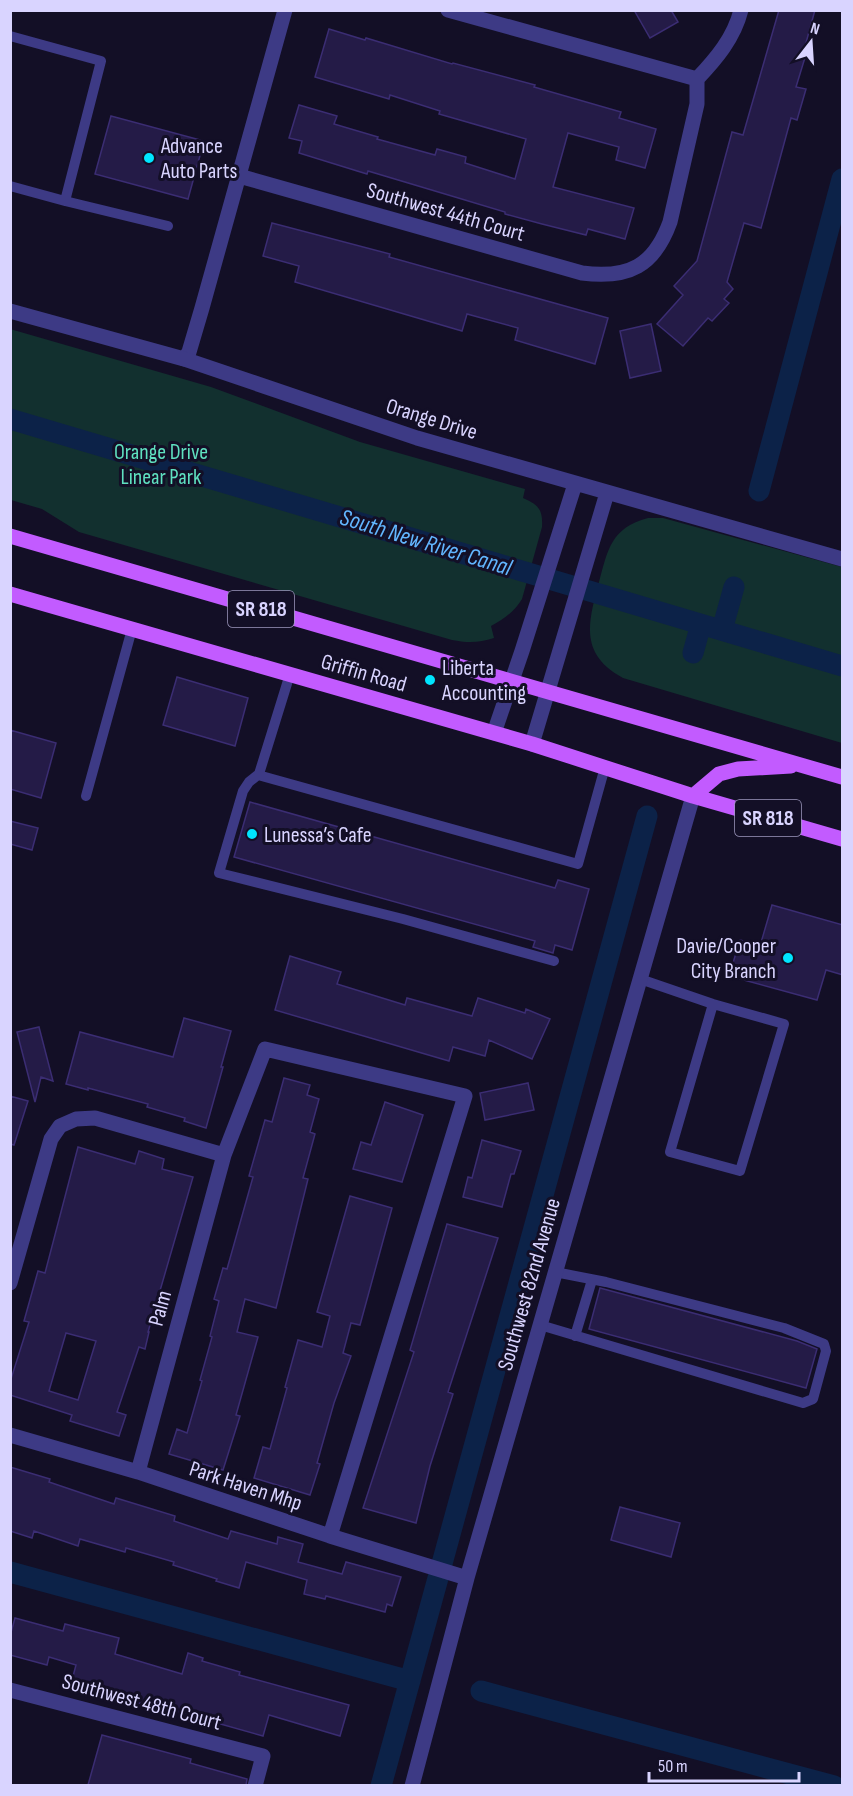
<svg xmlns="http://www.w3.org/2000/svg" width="853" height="1796" font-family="'Sofia Sans Condensed',sans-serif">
  <rect width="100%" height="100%" fill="#130f26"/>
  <!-- green -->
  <path fill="#12302f" d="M10 329 211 387 360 442 525 489 523 498C539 505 543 510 542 527L522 599C514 612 504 619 491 626L494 638C479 643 467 643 452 640L79 532 42 509 11 500Z
    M648 518H663L842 567V743L623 678C579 654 588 623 599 582 608 549 611 528 648 518Z"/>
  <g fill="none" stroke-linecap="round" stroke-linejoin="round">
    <!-- canal -->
    <path stroke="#0c2248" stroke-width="21" d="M10 419 842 666
      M759 491 842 179
      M722 630 734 587
      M693 653 701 624
      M10 1572 410 1681
      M481 1691 834 1786
      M381 1786 647 816"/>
  </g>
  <!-- building -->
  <path fill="#241b47" stroke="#3b2d73" stroke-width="1.5" fill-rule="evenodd" d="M634 10H671L678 22 650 38Z
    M779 10H815L804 50 807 51 796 87 806 89 797 120 791 118 761 228 744 223 727 282 733 289 724 299 729 303 712 321 708 318 683 346 657 324 683 295 674 286 697 261 732 132 743 135Z
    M329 29 365 40 366 38 452 64 453 63 535 85 534 87 621 112 619 118 656 129 645 168 616 160 619 147 568 133 553 187 634 208 625 239 588 229 586 235 542 224 505 214V212L455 197 368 171 367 174 299 153 302 141 289 138 299 105 337 116 334 124 378 137 377 139 435 155 437 149 466 157 465 163 515 179 526 139 439 114 440 111 390 95 389 99 315 77Z
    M111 116 204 141 188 199 95 174Z
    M272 223 390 254 389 257 608 318 595 364 515 340 518 328 467 314 462 331 295 282 299 266 263 256Z
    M651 324 661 371 630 378 620 331Z
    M177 677 248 698 235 746 163 725Z
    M10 730 56 743 41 798 10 789Z
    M250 802 555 888 558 880 589 889 572 950 555 945 553 953 533 947 535 941 234 857Z
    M10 821 38 828 32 850 10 844Z
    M772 905 843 925V975L826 970 817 1000 729 976 740 940 760 946Z
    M290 956 341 972 337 984 405 1005 407 998 472 1016 478 998 525 1013 526 1009 550 1019 532 1059 489 1040 485 1056 453 1047 449 1061 275 1010Z
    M184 1018 231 1031 221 1067H223L206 1128 184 1121 185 1118 147 1107 148 1104 88 1088V1090L66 1084 80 1032 173 1057Z
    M39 1027 53 1081 41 1077 35 1102 17 1032Z
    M284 1078 310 1085 307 1095 319 1099 310 1132 315 1134 303 1178 308 1179 276 1308 245 1299 237 1332 258 1337 236 1415 240 1416 223 1470 169 1454 177 1429 187 1433 202 1381 200 1380 212 1337 210 1336 219 1301 214 1299 223 1268 227 1269 253 1177 249 1176 265 1120 272 1122Z
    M528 1083 534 1110 485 1120 480 1093Z
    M10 1096 28 1101 14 1145 10 1144Z
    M385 1102 423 1115 402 1182 353 1169 361 1142 371 1145Z
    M482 1140 521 1151 514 1174H511L502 1207 463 1197 468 1177 472 1178Z
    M78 1147 135 1164 139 1151 164 1159 162 1169 193 1177 148 1332H149L145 1349 139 1347 117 1412 126 1415 119 1436 70 1421 72 1415 10 1395V1382L29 1322 24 1321 38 1271 45 1273ZM66 1333 96 1341 78 1400 49 1391Z
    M350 1196 392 1208 360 1325 351 1323 343 1353 351 1356 334 1403 317 1463 320 1464 310 1495 254 1478 263 1447 270 1449 287 1388 285 1387 298 1340 322 1347 330 1316 317 1312Z
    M447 1224 498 1238 448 1392 453 1394 430 1466 416 1523 363 1508 414 1352 410 1350Z
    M600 1288 797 1341 817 1349 806 1388 589 1329Z
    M10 1467 50 1479 49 1482 114 1504 116 1498 175 1516 174 1521 228 1539 231 1531 277 1544 278 1537 303 1544 298 1562 342 1574 346 1562 401 1577 392 1606 387 1604 385 1612 326 1596 325 1599 304 1594 307 1580 246 1562 239 1588 216 1581 217 1579 173 1565 174 1562 126 1548 125 1552 80 1539 78 1546 34 1531 32 1538 10 1531Z
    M620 1507 680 1523 671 1557 611 1540Z
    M15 1618 63 1631 65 1624 119 1638 115 1654 182 1674 188 1653 203 1658 202 1661 240 1672 239 1675 349 1705 340 1736 269 1715 263 1736 153 1705V1707L71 1684 76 1665 49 1657 47 1665 10 1655V1636Z
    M102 1735 191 1759 190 1763 247 1779 246 1785H88Z"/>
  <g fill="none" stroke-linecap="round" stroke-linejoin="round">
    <!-- service -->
    <path stroke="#3d3a85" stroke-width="10" d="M10 36 101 61 65 201 10 186
      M65 201 168 226
      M290 674 259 774 249 782 243 791 219 873 403 919 554 961
      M258 775 578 864 605 767
      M86 796 132 629
      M640 979 713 1004 784 1024 740 1171 670 1152 713 1004
      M540 1325 803 1403 813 1399 826 1351 824 1344 784 1328 606 1282 555 1272
      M575 1336 592 1280"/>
    <!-- minor -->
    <path stroke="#3d3a85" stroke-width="15" d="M448 10 697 79
      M239 176 582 273C629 279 654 266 670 222L697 104V79C716 59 734 38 741 10
      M184 359 189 352 202 308 285 10
      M10 1283 51 1139 60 1126 76 1119 95 1118 224 1155
      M10 1435 138 1472 330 1536 467 1578
      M138 1472 224 1155 265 1049 465 1096 330 1536
      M10 1690 263 1756 255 1786
      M412 1786 467 1578 693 796"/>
    <!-- tertiary -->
    <path stroke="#3d3a85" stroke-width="15" d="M10 311 184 359 417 438 842 559
      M494 733 522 651 575 484
      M532 744 607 493"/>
    <!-- primary -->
    <path stroke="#c25bff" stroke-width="15" d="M10 536 842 777
      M10 594 532 744 693 796 842 839
      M693 796 719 774 738 769 791 766"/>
  </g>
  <!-- markers -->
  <g fill="#00e5ff" stroke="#130f26" stroke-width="2">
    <circle cx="149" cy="158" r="6"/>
    <circle cx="430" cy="680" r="6"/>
    <circle cx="252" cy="834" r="6"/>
    <circle cx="788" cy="958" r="6"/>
  </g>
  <g text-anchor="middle" stroke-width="6" stroke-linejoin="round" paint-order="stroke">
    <!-- shield labels -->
    <g fill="#130f26" stroke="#9e99be" stroke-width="1.5">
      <rect x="228" y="591" width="66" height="36" rx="4.5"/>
      <rect x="735" y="800" width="66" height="36" rx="4.5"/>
    </g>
    <g font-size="21" font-weight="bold" fill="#d9d4ff">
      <text x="261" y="616">SR 818</text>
      <text x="768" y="825">SR 818</text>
    </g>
    <!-- poi labels -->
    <g font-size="22" fill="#d9d4ff" stroke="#130f26" text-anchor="start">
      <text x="161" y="153">Advance<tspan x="161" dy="25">Auto Parts</tspan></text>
      <text x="442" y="675">Liberta<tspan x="442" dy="25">Accounting</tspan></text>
      <text x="264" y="842">Lunessa’s Cafe</text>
      <text x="776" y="953" text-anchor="end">Davie/Cooper<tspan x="776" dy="25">City Branch</tspan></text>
    </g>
    <!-- street labels -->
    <g font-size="22" fill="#d9d4ff" stroke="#130f26">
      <text transform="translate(446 211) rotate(16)" y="8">Southwest 44th Court</text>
      <text transform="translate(432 418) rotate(17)" y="8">Orange Drive</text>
      <text transform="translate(364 672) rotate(16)" y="8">Griffin Road</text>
      <text transform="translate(528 1284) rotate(-74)" y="8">Southwest 82nd Avenue</text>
      <text transform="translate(159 1308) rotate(-75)" y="8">Palm</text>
      <text transform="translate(246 1485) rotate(18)" y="8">Park Haven Mhp</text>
      <text transform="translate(142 1701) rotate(15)" y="8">Southwest 48th Court</text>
    </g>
    <!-- park labels -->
    <g font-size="22" fill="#5fe0c0" stroke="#130f26">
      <text x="161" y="459">Orange Drive<tspan x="161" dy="25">Linear Park</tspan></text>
    </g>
    <!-- water labels -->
    <g font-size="24" font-style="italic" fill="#62b6ff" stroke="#130f26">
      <text transform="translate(426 542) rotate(17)" y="8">South New River Canal</text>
    </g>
  </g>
  <!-- border -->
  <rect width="853" height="1796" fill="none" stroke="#d9d4ff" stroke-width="24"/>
  <!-- north arrow -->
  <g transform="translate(811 42) rotate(17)" stroke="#130f26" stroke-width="4.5" paint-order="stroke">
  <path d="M0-4.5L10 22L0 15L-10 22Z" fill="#d9d4ff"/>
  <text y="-9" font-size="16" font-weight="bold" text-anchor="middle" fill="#d9d4ff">N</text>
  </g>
  <!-- scale -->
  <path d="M649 1772v9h150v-9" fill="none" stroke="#d9d4ff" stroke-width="3"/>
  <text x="658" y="1772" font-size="18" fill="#d9d4ff" stroke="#130f26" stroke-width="4.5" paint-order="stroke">50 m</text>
</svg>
